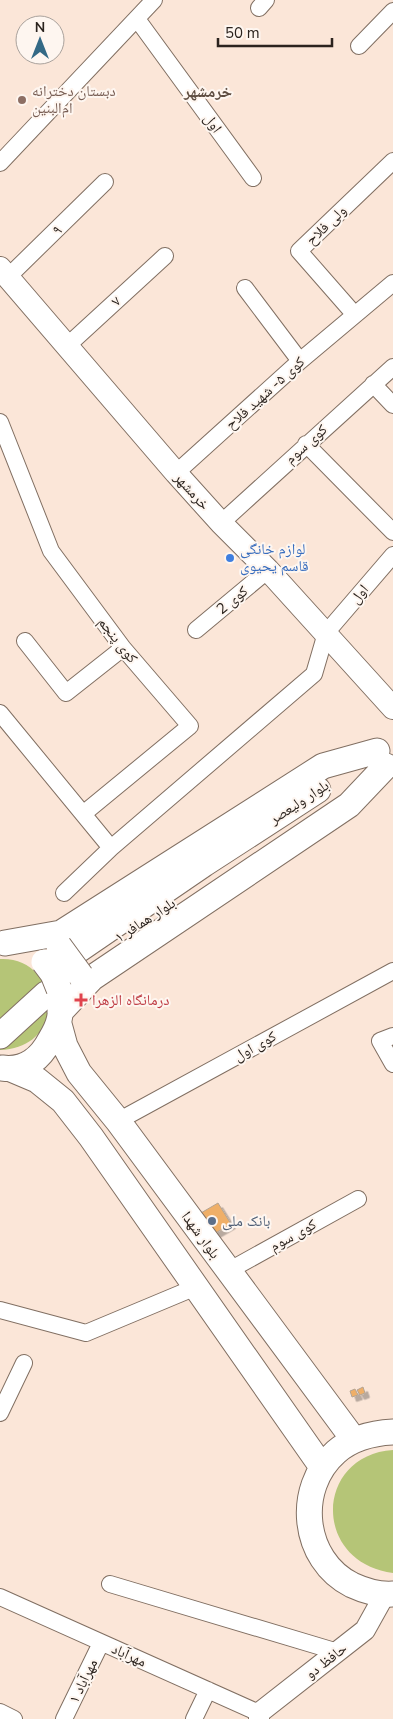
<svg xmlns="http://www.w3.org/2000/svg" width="393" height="1719" font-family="'Nunito Sans','Noto Naskh Arabic',sans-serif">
  <defs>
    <filter id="shadow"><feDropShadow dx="4.5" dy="4.5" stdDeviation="0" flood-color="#0004"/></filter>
  </defs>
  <rect width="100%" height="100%" fill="#fbe6d8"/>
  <!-- green -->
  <path fill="#b5c577" d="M0 959C60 956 69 1048 0 1050Z
    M393 1450V1573C311 1562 315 1455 393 1450Z"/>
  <!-- building -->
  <path fill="#efaf68" stroke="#b4a493" filter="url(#shadow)" d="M218 1203 231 1224 207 1238 194 1217Z
    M363 1387 365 1393 360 1395 357 1390Z
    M355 1389 358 1395 352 1397 350 1391Z"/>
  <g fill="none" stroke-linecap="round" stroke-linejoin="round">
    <!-- minor casing -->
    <g stroke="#816f62" stroke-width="18">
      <path id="minor" d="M259 8 266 0
        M137 19 253 178
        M359 46 393 11
        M0 163 154 0
        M8 277 105 182
        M245 288 300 361
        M355 315 299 251 393 161
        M67 346 165 256
        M373 384 393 405
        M0 422 51 551 123 648 190 726 83 814
        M306 444 393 532
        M176 473 300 361 393 283
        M221 523 393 367
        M196 630 268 570
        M25 641 66 693 123 648
        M0 713 111 848
        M64 893 111 848 314 674 326 633 393 555
        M393 1036 380 1041 393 1064
        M118 1121 393 971
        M228 1271 358 1199
        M0 1310 86 1333 196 1287
        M0 1413 24 1363
        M110 1584 338 1652
        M0 1597 259 1713
        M0 1712 14 1719
        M64 1719 101 1643
        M194 1719 208 1690"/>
    </g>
    <!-- tertiary casing -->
    <g stroke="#816f62" stroke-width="22">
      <path id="tertiary" d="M259 1719V1713L365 1630 385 1594"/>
    </g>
    <!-- secondary casing -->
    <g stroke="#816f62" stroke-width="24">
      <path id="secondary" d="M0 268 176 473 221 523 268 570 393 708"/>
    </g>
    <!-- primary casing -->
    <g stroke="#816f62" stroke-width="27">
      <path id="primary" d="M5 943 61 933 323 766 377 751
        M71 955 204 864 318 790
        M60 1012 92 978 349 805 386 766
        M59 1024 65 1046 79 1073 118 1121 354 1440
        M0 1036 46 994
        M2 1068C25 1071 40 1059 50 1040 55 1032 59 1025 60 1015
        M11 1069 37 1080 63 1101 91 1137 322 1467
        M393 1432C372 1433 352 1438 336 1452 295 1488 302 1560 352 1585 365 1591 379 1595 393 1594"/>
    </g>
    <!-- minor -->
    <use href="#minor" stroke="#fff" stroke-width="16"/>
    <!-- tertiary -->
    <use href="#tertiary" stroke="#fff" stroke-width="20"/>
    <!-- secondary -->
    <use href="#secondary" stroke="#fff" stroke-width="22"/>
    <!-- primary -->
    <use href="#primary" stroke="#fff" stroke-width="25"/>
    <!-- primary-bridge casing -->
    <g stroke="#816f62" stroke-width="27" stroke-linecap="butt">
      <path id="primary-bridge" d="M59 946 81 976
        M44 962 53 974 59 989"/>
    </g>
    <!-- primary-bridge -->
    <use href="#primary-bridge" stroke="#fff" stroke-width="25"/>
  </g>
  <!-- markers -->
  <circle fill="#8d6e63" stroke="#fef6f0" stroke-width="2" cx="22" cy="100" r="5"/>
  <circle fill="#3f7fe0" stroke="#fef6f0" stroke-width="2" cx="230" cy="558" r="5"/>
  <path fill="#e0444e" stroke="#fef6f0" stroke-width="2" d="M78.5 992.5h5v5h5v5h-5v5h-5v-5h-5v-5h5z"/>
  <circle fill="#5c6f8a" stroke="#fef6f0" stroke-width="2" cx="212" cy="1221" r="5"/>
  <g text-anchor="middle" stroke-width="4" stroke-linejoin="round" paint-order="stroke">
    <!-- education labels -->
    <g font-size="15" fill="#785e54" stroke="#fef6f0" text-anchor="start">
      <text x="32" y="96">دبستان دخترانه<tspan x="32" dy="17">ام‌البنین</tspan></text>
    </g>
    <!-- street labels -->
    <g font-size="15" fill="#2b231e" stroke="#fef6f0">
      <text transform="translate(213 123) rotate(54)" y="5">اول</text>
      <text transform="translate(326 225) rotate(-44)" y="5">ولی فلاح</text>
      <text transform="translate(57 230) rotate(-44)" y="5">۹</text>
      <text transform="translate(116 301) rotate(-42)" y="5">۷</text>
      <text transform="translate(265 393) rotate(-42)" y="5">کوی ۵- شهید فلاح</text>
      <text transform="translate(306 444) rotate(-42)" y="5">کوی سوم</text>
      <text transform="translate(192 491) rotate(48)" y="5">خرمشهر</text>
      <text transform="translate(359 594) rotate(-49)" y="5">اول</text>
      <text transform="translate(232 600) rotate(-39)" y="5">کوی 2</text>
      <text transform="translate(118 640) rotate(52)" y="5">کوی پنجم</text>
      <text transform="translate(299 802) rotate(-33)" y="5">بلوار ولیعصر</text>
      <text transform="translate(145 920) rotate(-33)" y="5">بلوار همافر ۱</text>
      <text transform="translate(255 1046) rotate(-29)" y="5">کوی اول</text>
      <text transform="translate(201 1235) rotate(54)" y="5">بلوار شهدا</text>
      <text transform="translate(293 1235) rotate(-29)" y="5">کوی سوم</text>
      <text transform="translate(129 1655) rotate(24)" y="5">مهرآباد</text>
      <text transform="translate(326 1661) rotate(-38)" y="5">حافظ دو</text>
      <text transform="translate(83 1681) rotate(-64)" y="5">مهرآباد ۱</text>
    </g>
    <!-- shop labels -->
    <g font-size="15" fill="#366cbe" stroke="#fef6f0" text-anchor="start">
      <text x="240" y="554">لوازم خانگی<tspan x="240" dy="17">قاسم یحیوی</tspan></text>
    </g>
    <!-- health labels -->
    <g font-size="15" fill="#be3a42" stroke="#fef6f0" text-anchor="start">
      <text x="92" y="1005">درمانگاه الزهرا</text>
    </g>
    <!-- service labels -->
    <g font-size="15" fill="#4e5e75" stroke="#fef6f0" text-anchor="start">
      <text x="222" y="1226">بانک ملی</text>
    </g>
    <!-- neighbourhood labels -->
    <g font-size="16" font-weight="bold" fill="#5e4d41" stroke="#fef6f0">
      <text x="208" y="97">خرمشهر</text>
    </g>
  </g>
  <!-- north arrow -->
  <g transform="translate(40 40)"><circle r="24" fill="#fef6f0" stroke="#aaa29c"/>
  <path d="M0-4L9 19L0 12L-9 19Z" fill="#346985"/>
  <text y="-8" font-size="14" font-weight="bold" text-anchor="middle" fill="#2b231e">N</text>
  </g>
  <!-- scale -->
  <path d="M218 38v8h114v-8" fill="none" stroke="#2b231e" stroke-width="2.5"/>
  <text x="225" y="38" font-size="15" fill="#2b231e" stroke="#fef6f0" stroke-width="4" paint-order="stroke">50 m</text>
</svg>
